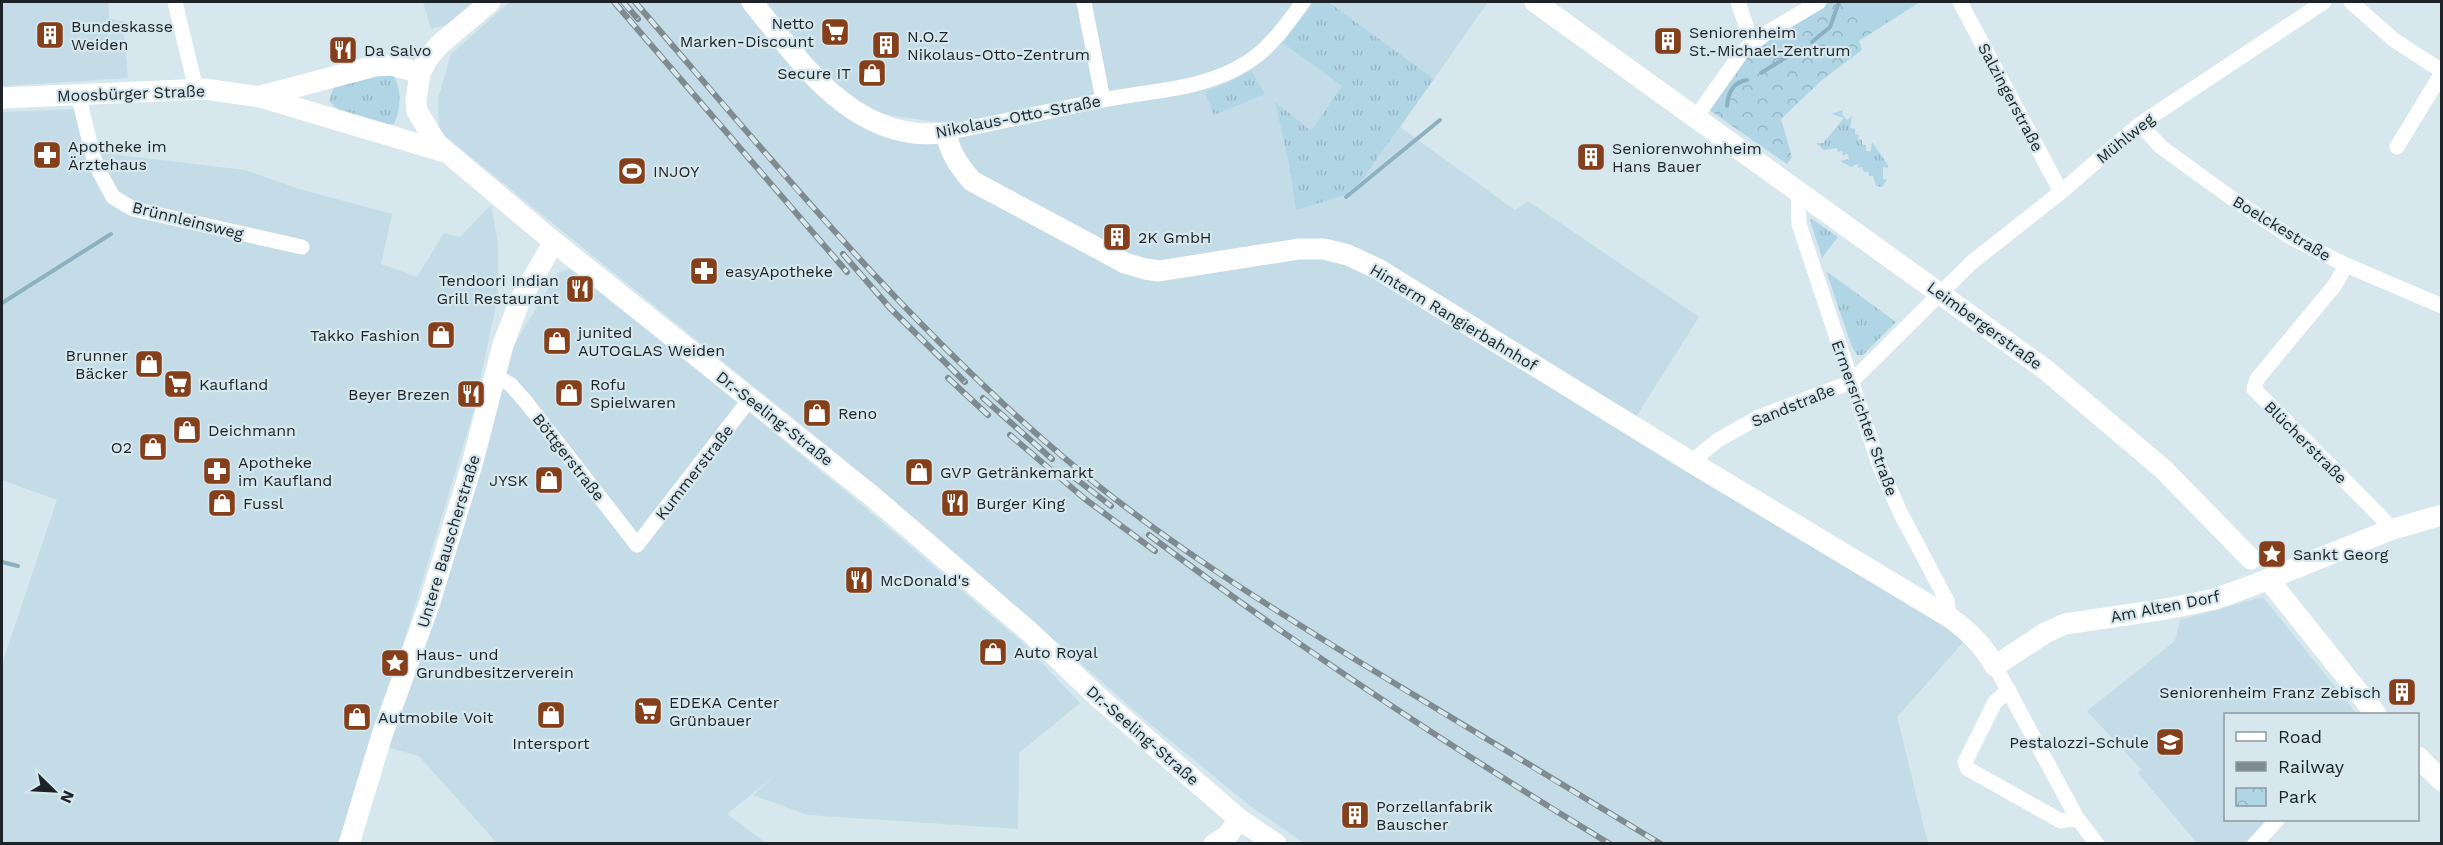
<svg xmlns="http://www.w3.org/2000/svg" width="2443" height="845" font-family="'Work Sans',sans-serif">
  <defs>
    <pattern id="grass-tufts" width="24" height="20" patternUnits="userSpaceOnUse" patternTransform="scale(1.5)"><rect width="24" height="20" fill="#b0d6e6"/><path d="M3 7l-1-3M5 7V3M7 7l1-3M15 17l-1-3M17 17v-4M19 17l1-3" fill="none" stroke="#97b7c5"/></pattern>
    <pattern id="park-crowns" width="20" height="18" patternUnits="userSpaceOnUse" patternTransform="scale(1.5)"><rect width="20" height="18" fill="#b0d6e6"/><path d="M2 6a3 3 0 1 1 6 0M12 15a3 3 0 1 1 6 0" fill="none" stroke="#97b7c5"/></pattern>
  </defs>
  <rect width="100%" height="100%" fill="#d6e7ee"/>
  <!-- built -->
  <path fill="#c3dce7" d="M2 2H108L109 18 123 22 128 78 2 86Z
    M423 2H477L449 24 431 29Z
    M510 2H741L824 94 936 143 965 185 1125 268 1296 253 1345 260 1966 639 1897 717 1928 843H1304L1249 805 1144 719 938 538 830 448 439 131 438 99 451 54Z
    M765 2H1488L1400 127 1515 210 1528 201 1699 317 1634 420 1349 249 1145 264 985 184 958 150 953 124 894 116 870 110 854 100 817 70Z
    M77 109 91 161 101 153 245 170 299 189 392 214 381 264 417 277 444 233 460 237 491 205 498 243V295L474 410 343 843H2V664L57 500 2 480V112Z
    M573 268 850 495 1023 643 1080 703 1019 753 1018 829 808 815 753 795 778 773 727 814 766 843H497L419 756 387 747 509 354 557 273Z
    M2263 597 2357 714H2226V820H2266L2245 843H2197L2138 773 2141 769 2087 711 2175 641 2180 620Z"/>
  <!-- grass -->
  <path fill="url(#grass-tufts)" d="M1314 2H1328L1434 79 1361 181 1345 195 1296 210 1289 164 1275 102 1311 131 1342 86 1283 43Z
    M1251 70 1265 94 1214 115 1205 92 1226 84Z
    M382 74H393C402 90 401 108 394 124H386L337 109 329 101 334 87Z
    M1843 110 1842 114 1847 120 1852 116 1850 128 1855 129V134L1859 135 1858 139 1862 140V145H1866V151H1871L1872 142 1888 165V168L1883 167V179L1887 180 1882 187 1876 186 1873 176H1869L1868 171 1864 172 1862 167 1858 168V164L1851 167 1840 161 1849 159 1848 154 1843 155 1842 151 1838 152 1837 148 1824 150 1816 143H1823L1844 118 1832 114Z
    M1812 219 1838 237 1822 258 1810 220Z
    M1826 271 1896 322 1863 355H1857L1852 347Z"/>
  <!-- park -->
  <path fill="url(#park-crowns)" d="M1826 2H1920L1859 41 1862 50 1822 80 1781 119 1792 157 1787 164 1705 107 1747 54Z"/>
  <!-- garden -->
  <path fill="#b0d6e6" d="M1847 2H1914L1867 32Z"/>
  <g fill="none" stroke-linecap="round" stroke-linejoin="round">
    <!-- stream -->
    <path stroke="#8cb2c2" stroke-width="4" d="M1812 42 1830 27 1839 2
      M1761 73 1801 48
      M1727 106C1728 93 1733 82 1747 80
      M1346 197 1440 120
      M2 303 111 234
      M2 562 18 566"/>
    <!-- street -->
    <path stroke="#fff" stroke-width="15" d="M175 2 196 89
      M1084 2 1103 100
      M1738 2 1752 43
      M1960 2 2061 192
      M2351 2 2394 40 2442 71
      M78 94 93 156 100 173 113 197 133 209 302 247
      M1696 117 1742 52 1765 34 1819 2
      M2140 124 2161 147 2230 197 2292 238 2346 265 2442 306
      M946 133C999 122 1051 111 1103 100 1152 90 1205 90 1248 62 1271 47 1287 24 1303 2
      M2397 147 2442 73
      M1798 191 1799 224 1880 467 1900 512 1947 601 1949 617
      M2346 265 2335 285 2257 379 2254 389 2384 520 2390 530
      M495 376 510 384 526 402 637 545 750 399
      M1691 462 1718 440 1759 417 1851 382 1971 263 2061 192 2140 124 2324 2
      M1995 666 2077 818 2097 844
      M2009 690 1995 702 1965 762 1968 769 2061 821 2077 818
      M2255 844 2277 820"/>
    <!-- secondary -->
    <path stroke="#fff" stroke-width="21" d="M490 2 439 45 428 58 420 73 416 101 417 111 437 144 554 242 872 496 1031 633 1098 697 1239 819 1276 844
      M752 2C795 54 840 124 914 133 924 135 936 133 946 133 950 153 959 166 972 181L1125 263 1145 269 1159 271 1299 249H1324L1348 255 1378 269 1691 462 1949 617C1969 631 1983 645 1995 666L2045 633 2065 624 2166 609 2215 599 2251 586 2390 530 2442 515
      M1535 2 2046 370 2163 469 2251 559
      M261 96 375 66 391 65 420 73
      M2 98 205 89 260 97 448 153
      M2268 579 2376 714
      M2418 757 2442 781
      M349 844 382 735 429 605 473 461 503 345 520 300 554 242
      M1214 844 1228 835 1239 819"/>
    <!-- rail casing -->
    <g stroke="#7f8b90" stroke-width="6">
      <path id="rail" d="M614 2 847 272
        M623 2 638 19
        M635 2C773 161 906 325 1068 461 1159 538 1260 601 1361 663 1461 724 1561 784 1661 844
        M843 254 890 308 965 382
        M948 378 988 415
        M983 398 1052 459
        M1010 435 1085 499 1155 551
        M1071 475 1111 506
        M1149 535C1297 647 1452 748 1610 844"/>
    </g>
    <!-- rail -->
    <use href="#rail" stroke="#d6e7ee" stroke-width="4" stroke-dasharray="11" stroke-linecap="butt"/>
  </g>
  <!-- icons -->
  <defs>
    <g id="supermarket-square" transform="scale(1.5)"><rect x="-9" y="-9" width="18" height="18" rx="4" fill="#853f1a" stroke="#d6e7ee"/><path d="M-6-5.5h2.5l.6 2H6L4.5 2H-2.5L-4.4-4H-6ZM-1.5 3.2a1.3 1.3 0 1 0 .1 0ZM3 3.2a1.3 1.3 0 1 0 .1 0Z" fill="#fff"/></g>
    <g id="building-square" transform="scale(1.5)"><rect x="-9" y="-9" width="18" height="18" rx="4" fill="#853f1a" stroke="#d6e7ee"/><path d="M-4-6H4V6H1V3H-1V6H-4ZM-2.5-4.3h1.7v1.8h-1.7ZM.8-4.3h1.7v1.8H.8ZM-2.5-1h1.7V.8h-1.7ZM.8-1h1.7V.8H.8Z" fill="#fff"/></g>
    <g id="restaurant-square" transform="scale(1.5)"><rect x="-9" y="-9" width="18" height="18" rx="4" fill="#853f1a" stroke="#d6e7ee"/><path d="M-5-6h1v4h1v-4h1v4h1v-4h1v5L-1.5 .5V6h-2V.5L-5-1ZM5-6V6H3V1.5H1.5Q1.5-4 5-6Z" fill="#fff"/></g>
    <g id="shop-square" transform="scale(1.5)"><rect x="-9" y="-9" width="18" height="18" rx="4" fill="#853f1a" stroke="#d6e7ee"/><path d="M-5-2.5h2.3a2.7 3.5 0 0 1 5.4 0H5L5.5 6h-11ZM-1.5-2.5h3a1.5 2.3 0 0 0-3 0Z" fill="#fff"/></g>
    <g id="pharmacy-square" transform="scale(1.5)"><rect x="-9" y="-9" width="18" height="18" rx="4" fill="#853f1a" stroke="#d6e7ee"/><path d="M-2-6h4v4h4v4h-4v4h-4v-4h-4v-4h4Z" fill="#fff"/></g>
    <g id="stadium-square" transform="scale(1.5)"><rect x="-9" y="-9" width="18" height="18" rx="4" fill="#853f1a" stroke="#d6e7ee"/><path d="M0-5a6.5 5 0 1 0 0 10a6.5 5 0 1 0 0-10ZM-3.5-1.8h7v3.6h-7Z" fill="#fff"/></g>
    <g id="sight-square" transform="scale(1.5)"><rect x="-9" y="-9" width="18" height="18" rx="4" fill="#853f1a" stroke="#d6e7ee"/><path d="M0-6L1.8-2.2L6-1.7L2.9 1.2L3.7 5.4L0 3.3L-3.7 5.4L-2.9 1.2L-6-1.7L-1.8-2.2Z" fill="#fff"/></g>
    <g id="school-square" transform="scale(1.5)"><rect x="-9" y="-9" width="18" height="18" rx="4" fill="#853f1a" stroke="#d6e7ee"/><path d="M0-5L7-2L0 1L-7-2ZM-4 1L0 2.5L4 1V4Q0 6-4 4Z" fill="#fff"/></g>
  </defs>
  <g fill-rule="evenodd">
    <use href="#supermarket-square" x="835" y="32"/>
    <use href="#building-square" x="50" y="35"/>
    <use href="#building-square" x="1668" y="41"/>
    <use href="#building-square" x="886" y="45"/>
    <use href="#restaurant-square" x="343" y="50"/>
    <use href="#shop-square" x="872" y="73"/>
    <use href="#pharmacy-square" x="47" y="155"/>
    <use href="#building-square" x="1591" y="157"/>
    <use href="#stadium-square" x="632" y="171"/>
    <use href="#building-square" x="1117" y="237"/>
    <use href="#pharmacy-square" x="704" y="271"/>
    <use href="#restaurant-square" x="580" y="289"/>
    <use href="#shop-square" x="441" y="335"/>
    <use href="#shop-square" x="557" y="341"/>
    <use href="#shop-square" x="149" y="364"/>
    <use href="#supermarket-square" x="178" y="384"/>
    <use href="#shop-square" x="569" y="393"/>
    <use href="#restaurant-square" x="471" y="394"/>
    <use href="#shop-square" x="817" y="413"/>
    <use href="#shop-square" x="187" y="430"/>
    <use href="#shop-square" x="153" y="447"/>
    <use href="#pharmacy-square" x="217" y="471"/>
    <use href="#shop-square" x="919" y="472"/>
    <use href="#shop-square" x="549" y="480"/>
    <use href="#shop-square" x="222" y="503"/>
    <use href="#restaurant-square" x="955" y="503"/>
    <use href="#sight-square" x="2272" y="554"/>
    <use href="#restaurant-square" x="859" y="580"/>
    <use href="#shop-square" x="993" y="652"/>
    <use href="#sight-square" x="395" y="663"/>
    <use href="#building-square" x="2402" y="692"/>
    <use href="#supermarket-square" x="648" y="711"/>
    <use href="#shop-square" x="551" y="715"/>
    <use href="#shop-square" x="357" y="717"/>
    <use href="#school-square" x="2170" y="742"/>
    <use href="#building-square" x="1355" y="815"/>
  </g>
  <g text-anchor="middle" stroke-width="4.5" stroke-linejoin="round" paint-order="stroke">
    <!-- poi labels -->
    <g font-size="16" fill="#1d2326" stroke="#d6e7ee" text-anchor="start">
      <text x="814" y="29" text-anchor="end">Netto<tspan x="814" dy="18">Marken-Discount</tspan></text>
      <text x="71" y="32">Bundeskasse<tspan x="71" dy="18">Weiden</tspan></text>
      <text x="1689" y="38">Seniorenheim<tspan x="1689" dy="18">St.-Michael-Zentrum</tspan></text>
      <text x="907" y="42">N.O.Z<tspan x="907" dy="18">Nikolaus-Otto-Zentrum</tspan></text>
      <text x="364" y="56">Da Salvo</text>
      <text x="851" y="79" text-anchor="end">Secure IT</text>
      <text x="68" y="152">Apotheke im<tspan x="68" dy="18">Ärztehaus</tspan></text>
      <text x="1612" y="154">Seniorenwohnheim<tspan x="1612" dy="18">Hans Bauer</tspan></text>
      <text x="653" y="177">INJOY</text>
      <text x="1138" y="243">2K GmbH</text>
      <text x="725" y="277">easyApotheke</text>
      <text x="559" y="286" text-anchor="end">Tendoori Indian<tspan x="559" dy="18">Grill Restaurant</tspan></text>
      <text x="578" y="338">junited<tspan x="578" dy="18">AUTOGLAS Weiden</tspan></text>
      <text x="420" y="341" text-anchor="end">Takko Fashion</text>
      <text x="128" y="361" text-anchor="end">Brunner<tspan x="128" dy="18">Bäcker</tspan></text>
      <text x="199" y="390">Kaufland</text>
      <text x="590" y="390">Rofu<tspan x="590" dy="18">Spielwaren</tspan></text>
      <text x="450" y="400" text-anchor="end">Beyer Brezen</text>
      <text x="838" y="419">Reno</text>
      <text x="208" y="436">Deichmann</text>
      <text x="132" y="453" text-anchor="end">O2</text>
      <text x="238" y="468">Apotheke<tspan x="238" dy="18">im Kaufland</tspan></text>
      <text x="940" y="478">GVP Getränkemarkt</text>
      <text x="528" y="486" text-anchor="end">JYSK</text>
      <text x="243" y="509">Fussl</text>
      <text x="976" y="509">Burger King</text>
      <text x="2293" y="560">Sankt Georg</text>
      <text x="880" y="586">McDonald's</text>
      <text x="1014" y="658">Auto Royal</text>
      <text x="416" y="660">Haus- und<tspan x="416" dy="18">Grundbesitzerverein</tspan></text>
      <text x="2381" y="698" text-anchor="end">Seniorenheim Franz Zebisch</text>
      <text x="669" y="708">EDEKA Center<tspan x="669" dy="18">Grünbauer</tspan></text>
      <text x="378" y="723">Autmobile Voit</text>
      <text x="2149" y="748" text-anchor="end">Pestalozzi-Schule</text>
      <text x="551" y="749" text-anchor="middle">Intersport</text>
      <text x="1376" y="812">Porzellanfabrik<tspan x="1376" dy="18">Bauscher</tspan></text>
    </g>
    <!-- street labels -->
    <g font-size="16" fill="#1d2326" stroke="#d6e7ee">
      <text transform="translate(131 93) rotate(-2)" y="6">Moosbürger Straße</text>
      <text transform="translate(2011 97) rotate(62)" y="6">Salzingerstraße</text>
      <text transform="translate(1018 116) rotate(-11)" y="6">Nikolaus-Otto-Straße</text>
      <text transform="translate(2125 138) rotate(-39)" y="6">Mühlweg</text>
      <text transform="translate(188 220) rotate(14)" y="6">Brünnleinsweg</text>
      <text transform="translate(2282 228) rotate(31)" y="6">Boelckestraße</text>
      <text transform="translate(1454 317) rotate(31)" y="6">Hinterm Rangierbahnhof</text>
      <text transform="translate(1985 325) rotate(36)" y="6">Leimbergerstraße</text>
      <text transform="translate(1793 405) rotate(-22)" y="6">Sandstraße</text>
      <text transform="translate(775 418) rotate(38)" y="6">Dr.-Seeling-Straße</text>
      <text transform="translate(1865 418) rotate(70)" y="6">Ermersrichter Straße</text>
      <text transform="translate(2306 442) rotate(45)" y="6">Blücherstraße</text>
      <text transform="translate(569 457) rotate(52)" y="6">Böttgerstraße</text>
      <text transform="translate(694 472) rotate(-52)" y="6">Kummerstraße</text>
      <text transform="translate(448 541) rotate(-73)" y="6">Untere Bauscherstraße</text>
      <text transform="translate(2165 606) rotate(-11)" y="6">Am Alten Dorf</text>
      <text transform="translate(1143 735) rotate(41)" y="6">Dr.-Seeling-Straße</text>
    </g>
  </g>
  <!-- border -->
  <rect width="2443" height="845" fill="none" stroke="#1d2326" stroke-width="6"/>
  <!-- legend -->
  <rect x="2224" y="713" width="195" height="108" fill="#d6e7ee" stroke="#8c999e" stroke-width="1.5"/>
  <rect x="2236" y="732" width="30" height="9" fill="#ffffff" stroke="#8c999e" stroke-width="1.5"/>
  <text x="2278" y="743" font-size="18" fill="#1d2326">Road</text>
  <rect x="2236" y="762" width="30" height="9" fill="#7f8b90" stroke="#8c999e" stroke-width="1.5"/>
  <text x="2278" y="773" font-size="18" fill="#1d2326">Railway</text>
  <rect x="2236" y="788" width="30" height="18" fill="url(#park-crowns)" stroke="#8c999e" stroke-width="1.5"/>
  <text x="2278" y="803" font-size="18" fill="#1d2326">Park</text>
  <!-- north arrow -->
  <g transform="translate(54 791) rotate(114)" stroke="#d6e7ee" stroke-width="4.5" paint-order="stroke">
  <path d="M0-4.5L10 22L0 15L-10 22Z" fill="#1d2326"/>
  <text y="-9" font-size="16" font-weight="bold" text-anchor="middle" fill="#1d2326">N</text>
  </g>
</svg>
